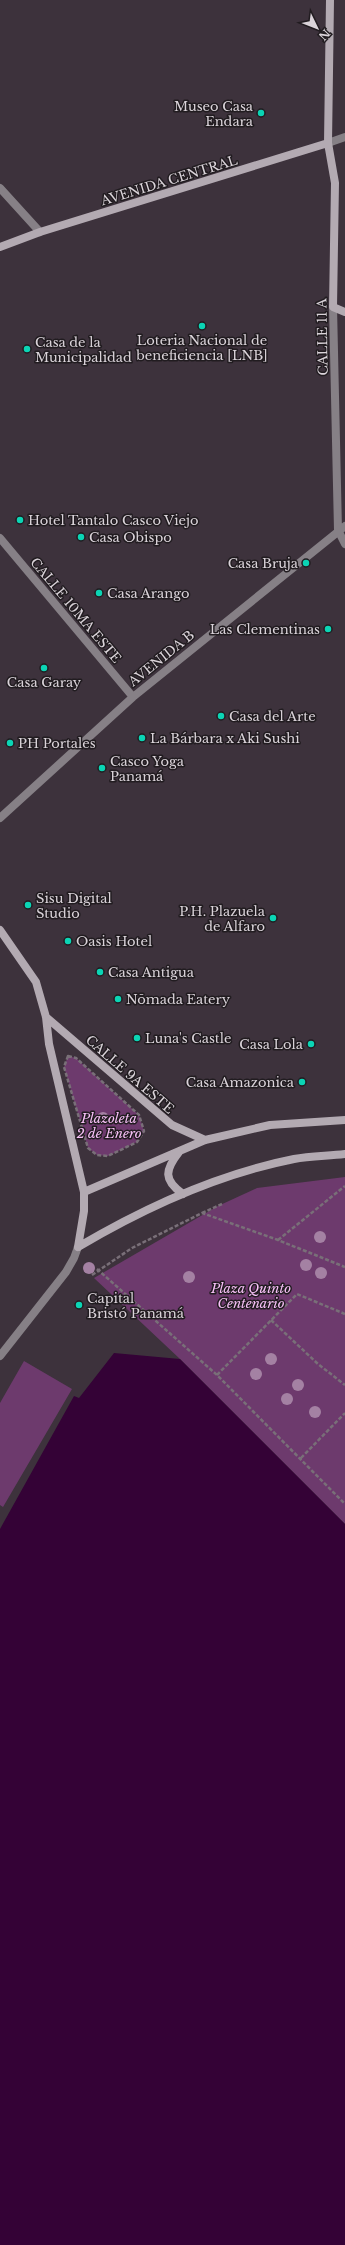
<svg xmlns="http://www.w3.org/2000/svg" width="345" height="2245" font-family="'Libre Baskerville',serif">
  <rect width="100%" height="100%" fill="#3d323c"/>
  <!-- green -->
  <path fill="#6d3a6d" d="M68 1056 76 1058 139 1115 144 1131 137 1142 108 1156 97 1155 88 1148 64 1067Z
    M345 1177V1524L180 1359 94 1278 218 1206 257 1188Z
    M24 1361 72 1389 3 1507 0 1505V1403Z"/>
  <!-- water -->
  <path fill="#340236" d="M114 1353 180 1359 345 1524V2245H0V1529L74 1396 79 1398Z"/>
  <g fill="none" stroke-linecap="round" stroke-linejoin="round">
    <!-- path -->
    <path stroke="#796f78" stroke-width="2.5" stroke-dasharray="4 2" stroke-linecap="butt" d="M68 1056 76 1058 139 1115 144 1131 137 1142 108 1156 97 1155 88 1148 64 1067Z
      M202 1213 222 1204
      M278 1240 345 1186
      M97 1269 217 1375 345 1504
      M92 1275 132 1248 202 1213 278 1240 345 1267
      M271 1320 318 1364 345 1385
      M217 1375 297 1294 345 1314
      M301 1458 345 1413"/>
    <!-- street -->
    <path stroke="#868086" stroke-width="8" d="M328 143 345 137
      M0 188 40 232
      M333 307 338 530 345 544
      M0 538 133 697
      M0 818 133 697 345 526
      M0 1356 66 1272 74 1258 78 1247"/>
    <!-- secondary -->
    <path stroke="#b3aab2" stroke-width="8" d="M330 0 328 143 335 183 333 307 345 312
      M0 247 40 232 328 143
      M0 930 36 982 46 1017 49 1044 84 1192V1211L78 1247
      M46 1017 172 1125 205 1140
      M179 1152C165 1170 163 1180 183 1194
      M84 1192 205 1140 270 1125 345 1120
      M78 1247C144 1208 218 1174 294 1159 310 1156 328 1156 345 1154"/>
  </g>
  <!-- trees -->
  <g fill="#a481a3">
    <circle cx="103" cy="1118" r="6"/>
    <circle cx="320" cy="1237" r="6"/>
    <circle cx="306" cy="1265" r="6"/>
    <circle cx="89" cy="1268" r="6"/>
    <circle cx="321" cy="1273" r="6"/>
    <circle cx="189" cy="1277" r="6"/>
    <circle cx="271" cy="1359" r="6"/>
    <circle cx="256" cy="1374" r="6"/>
    <circle cx="298" cy="1385" r="6"/>
    <circle cx="287" cy="1399" r="6"/>
    <circle cx="315" cy="1412" r="6"/>
  </g>
  <!-- markers -->
  <g fill="#0bd5b5" stroke="#211c20" stroke-width="1.5">
    <circle cx="261" cy="113" r="4"/>
    <circle cx="202" cy="326" r="4"/>
    <circle cx="27" cy="349" r="4"/>
    <circle cx="20" cy="520" r="4"/>
    <circle cx="81" cy="537" r="4"/>
    <circle cx="306" cy="563" r="4"/>
    <circle cx="99" cy="593" r="4"/>
    <circle cx="328" cy="629" r="4"/>
    <circle cx="44" cy="668" r="4"/>
    <circle cx="221" cy="716" r="4"/>
    <circle cx="142" cy="738" r="4"/>
    <circle cx="10" cy="743" r="4"/>
    <circle cx="102" cy="768" r="4"/>
    <circle cx="28" cy="905" r="4"/>
    <circle cx="273" cy="918" r="4"/>
    <circle cx="68" cy="941" r="4"/>
    <circle cx="100" cy="972" r="4"/>
    <circle cx="118" cy="999" r="4"/>
    <circle cx="137" cy="1038" r="4"/>
    <circle cx="311" cy="1044" r="4"/>
    <circle cx="302" cy="1082" r="4"/>
    <circle cx="79" cy="1305" r="4"/>
  </g>
  <g text-anchor="middle" stroke-width="3" stroke-linejoin="round" paint-order="stroke">
    <!-- poi labels -->
    <g font-size="13" fill="#dad3d9" stroke="#211c20" text-anchor="start">
      <text x="253" y="111" text-anchor="end">Museo Casa<tspan x="253" dy="15">Endara</tspan></text>
      <text x="202" y="345" text-anchor="middle">Loteria Nacional de<tspan x="202" dy="15">beneficiencia [LNB]</tspan></text>
      <text x="35" y="347">Casa de la<tspan x="35" dy="15">Municipalidad</tspan></text>
      <text x="28" y="525">Hotel Tantalo Casco Viejo</text>
      <text x="89" y="542">Casa Obispo</text>
      <text x="298" y="568" text-anchor="end">Casa Bruja</text>
      <text x="107" y="598">Casa Arango</text>
      <text x="320" y="634" text-anchor="end">Las Clementinas</text>
      <text x="44" y="687" text-anchor="middle">Casa Garay</text>
      <text x="229" y="721">Casa del Arte</text>
      <text x="150" y="743">La Bárbara x Aki Sushi</text>
      <text x="18" y="748">PH Portales</text>
      <text x="110" y="766">Casco Yoga<tspan x="110" dy="15">Panamá</tspan></text>
      <text x="36" y="903">Sisu Digital<tspan x="36" dy="15">Studio</tspan></text>
      <text x="265" y="916" text-anchor="end">P.H. Plazuela<tspan x="265" dy="15">de Alfaro</tspan></text>
      <text x="76" y="946">Oasis Hotel</text>
      <text x="108" y="977">Casa Antigua</text>
      <text x="126" y="1004">Nōmada Eatery</text>
      <text x="145" y="1043">Luna's Castle</text>
      <text x="303" y="1049" text-anchor="end">Casa Lola</text>
      <text x="294" y="1087" text-anchor="end">Casa Amazonica</text>
      <text x="87" y="1303">Capital<tspan x="87" dy="15">Bristó Panamá</tspan></text>
    </g>
    <!-- street labels -->
    <g font-size="13" fill="#dad3d9" stroke="#211c20">
      <text transform="translate(169 180) rotate(-17)" y="5">AVENIDA CENTRAL</text>
      <text transform="translate(322 337) rotate(-91)" y="5">CALLE 11 A</text>
      <text transform="translate(76 610) rotate(50)" y="5">CALLE 10MA ESTE</text>
      <text transform="translate(161 658) rotate(-39)" y="5">AVENIDA B</text>
      <text transform="translate(130 1074) rotate(41)" y="5">CALLE 9A ESTE</text>
    </g>
    <!-- park labels -->
    <g font-size="13" font-style="italic" fill="#f8c1f8" stroke="#211c20">
      <text x="109" y="1123">Plazoleta<tspan x="109" dy="15">2 de Enero</tspan></text>
      <text x="251" y="1293">Plaza Quinto<tspan x="251" dy="15">Centenario</tspan></text>
    </g>
  </g>
  <!-- north arrow -->
  <g transform="translate(317 28) rotate(133)" stroke="#211c20" stroke-width="3" paint-order="stroke">
  <path d="M0-3L7 15L0 10L-7 15Z" fill="#dad3d9"/>
  <text y="-6" font-size="11" font-weight="bold" text-anchor="middle" fill="#dad3d9">N</text>
  </g>
</svg>
